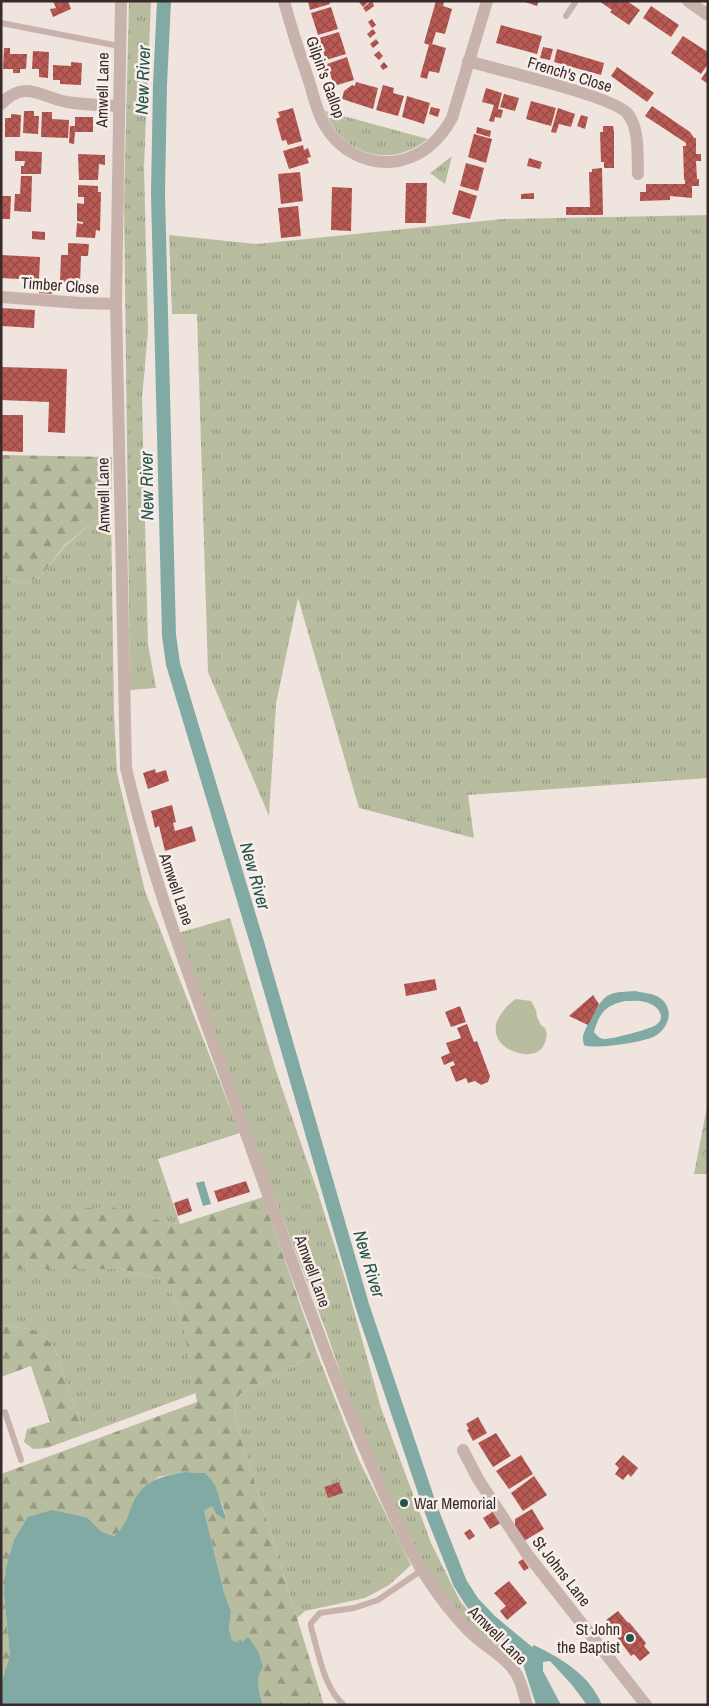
<svg xmlns="http://www.w3.org/2000/svg" width="709" height="1706" font-family="'Archivo Narrow',sans-serif">
  <defs>
    <pattern id="grass-tufts" width="24" height="20" patternUnits="userSpaceOnUse" patternTransform="scale(1.25)"><rect width="24" height="20" fill="#b9bda0"/><path d="M3 7l-1-3M5 7V3M7 7l1-3M15 17l-1-3M17 17v-4M19 17l1-3" fill="none" stroke="#979a83"/></pattern>
    <pattern id="forest-firs" width="22" height="20" patternUnits="userSpaceOnUse" patternTransform="scale(1.25)"><rect width="22" height="20" fill="#b9bda0"/><path d="M5 1l3.5 6h-7zM16 11l3.5 6h-7z" fill="#979a83"/></pattern>
    <pattern id="park-crowns" width="20" height="18" patternUnits="userSpaceOnUse" patternTransform="scale(1.25)"><rect width="20" height="18" fill="#b9bda0"/><path d="M2 6a3 3 0 1 1 6 0M12 15a3 3 0 1 1 6 0" fill="none" stroke="#979a83"/></pattern>
    <pattern id="building-cross-hatch" width="8" height="8" patternUnits="userSpaceOnUse" patternTransform="scale(1.25)"><rect width="8" height="8" fill="#b95a54"/><path d="M0 0l8 8M0 8l8-8" fill="none" stroke="#974b46"/></pattern>
  </defs>
  <rect width="100%" height="100%" fill="#f0e4de"/>
  <!-- grass -->
  <path fill="url(#grass-tufts)" d="M129 1H151L144 166 148 331 142 398 148 644 156 688 130 690 124 203Z
    M325 111 428 139C391 169 343 156 325 111Z
    M452 156 445 184 430 173Z
    M708 215V778L468 795 474 838 359 808 298 598 276 704 269 816 208 672 197 314H172L169 235 257 244 503 219Z
    M111 514 114 715 117 773 145 891 240 1133 158 1159 180 1224 55 1210 1 1212V577L24 583 40 577 65 546 92 523Z
    M230 918 275 1068 317 1190 346 1282 381 1408 431 1543 460 1601 488 1635 511 1652 506 1656 469 1626 439 1590 412 1542 385 1483 348 1395 325 1328 283 1219 178 933Z
    M1 1269H120L166 1281 180 1310 196 1393 85 1434 54 1347 40 1331 1 1325Z
    M317 1353 359 1460 411 1565 389 1585 365 1598 305 1611 297 1618 234 1415 240 1394Z"/>
  <!-- forest -->
  <path fill="url(#forest-firs)" d="M1 455 112 457 111 514 92 523 65 545 40 577 24 583 1 577Z
    M263 1197 317 1353 240 1394 234 1415 324 1705H263L258 1687 257 1676 241 1643 232 1640 229 1629 231 1611 224 1592 204 1511 212 1506 216 1514 225 1520C227 1506 212 1486 205 1473L185 1472 158 1477 134 1502 122 1530 114 1536 102 1532 88 1518 4 1594 10 1656 1 1683V1474L197 1402 180 1310 166 1281 120 1269H1V1212L112 1207 164 1222 180 1224Z
    M1 1325 40 1331 54 1347 85 1434 47 1448 33 1449 24 1442 27 1429 50 1422 31 1366 1 1377Z"/>
  <!-- park -->
  <path fill="url(#park-crowns)" d="M708 1102V1174H694Z"/>
  <!-- garden -->
  <path fill="#b9bda0" d="M516 999 531 1001 536 1010 537 1017 541 1025 545 1028 547 1034C546 1039 545 1045 541 1049 528 1063 485 1047 498 1019 503 1010 508 1004 516 999Z"/>
  <!-- water -->
  <path fill="#81aaa4" fill-rule="evenodd" d="M635 991C643 993 653 993 660 998 675 1009 669 1028 655 1036 646 1042 593 1050 584 1045 583 1041 582 1037 584 1033 587 1024 599 1001 607 996 615 991 626 992 635 991ZM625 1001C631 1001 638 1000 645 1002 656 1004 668 1016 656 1025 650 1029 610 1040 603 1039 599 1038 596 1035 594 1032 599 1013 606 1005 625 1001Z
    M204 1181 211 1204 203 1206 196 1183Z
    M185 1472 205 1473 215 1485 225 1515V1520L216 1514 212 1506 204 1511 224 1592 231 1611 229 1629 232 1640 241 1643 248 1637 258 1651 263 1667C254 1681 259 1690 263 1705H1L2 1680 10 1656 4 1594 6 1568 14 1540 28 1517 52 1510 88 1518 102 1532 114 1536C126 1527 127 1516 133 1503 143 1480 163 1476 185 1472Z
    M534 1645C562 1659 590 1675 602 1705H587L572 1685 550 1661 543 1662V1671L561 1705H536L521 1658Z"/>
  <g fill="none" stroke-linecap="round" stroke-linejoin="round">
    <!-- canal -->
    <path stroke="#81aaa4" stroke-width="14" d="M164 1 160 85 158 194 169 635 173 664 258 946 362 1305 430 1507 460 1583 472 1602 491 1622 526 1651 546 1705"/>
  </g>
  <!-- building -->
  <path fill="url(#building-cross-hatch)" d="M53 1H68L71 9 53 17 50 9 56 8Z
    M308 1H330V4L310 10Z
    M358 1H369L363 7Z
    M371 1H372L374 6 366 12 363 8Z
    M436 1H444L443 6 452 9 445 34 436 32 432 44 446 48 439 73 429 71 427 79 420 77 429 45 424 43Z
    M522 1H539L537 6Z
    M599 1H627L640 10 629 25 610 12 612 10Z
    M651 6 679 25 671 37 643 18Z
    M331 7 338 29 318 35 311 13Z
    M372 19 376 25 372 28 368 22Z
    M501 25 542 36 537 54 496 43Z
    M373 29 376 33 370 38 367 34Z
    M339 32 346 54 326 60 319 38Z
    M683 36 708 52V64L701 74 671 53Z
    M376 39 379 43 373 48 370 44Z
    M543 47 553 49 550 60 540 58Z
    M4 48H10V54H27L26 69H20V73H13V69H3Z
    M557 49 604 63 601 75 554 62Z
    M33 51 49 52 48 78 39 77V69H32Z
    M379 51 383 56 379 60 374 55Z
    M347 57 354 80 334 86 327 64Z
    M71 62 82 63 81 85 60 84V80H53V65L71 66Z
    M384 62 388 67 383 70 380 66Z
    M617 67 654 93 647 102 611 76Z
    M708 69V84L701 79Z
    M356 82 378 88 373 109 342 99 344 91 352 85 355 86Z
    M383 85 394 88 393 93 404 96 398 116 376 110Z
    M486 88 502 93 498 109 503 110 501 118 495 117 494 122 489 121 494 105 482 102Z
    M504 94 519 98 515 111 500 107Z
    M407 96 430 103 424 124 402 117Z
    M531 101 556 108 551 126 526 119Z
    M652 106 690 132 694 138H696V154H701V161H696L697 179H699V186H692V198L670 196V200L640 201V192H646V184H685V180H684L683 146H686V143L645 116Z
    M431 107 440 109 438 117 429 114Z
    M293 108 302 141 288 145 286 140 282 141 276 119 280 117 278 112Z
    M558 108 575 114 571 127 559 124 556 133 551 132Z
    M24 111H34V116H39L38 134 23 133Z
    M42 112H52V119L69 120 68 138 41 137Z
    M11 114 21 115 20 137H5V118H11Z
    M581 115 588 117 585 129 577 126Z
    M75 117H93V132H75L74 144 69 143 70 126H75Z
    M603 126H613L614 132V168H604V162H601L600 132H603Z
    M477 127 491 131 490 137 476 133Z
    M474 134 492 139 486 163 468 157Z
    M303 145 304 150 308 148 311 157 307 158 309 163 289 169 283 151Z
    M15 151 42 152 41 174H21V166H24L25 161H15Z
    M78 154 105 155V165L99 164 98 180H79Z
    M529 158 542 162 540 169 527 166Z
    M466 163 484 168 478 191 460 186Z
    M602 168 603 215H566V207H590L589 172H592V169Z
    M300 172 303 201 281 204 278 174Z
    M21 176H32L31 212 14 211 15 194H20Z
    M406 183H427L426 223H405Z
    M78 185 98 186V192H101L100 231 96 230 95 238 76 237 77 223 83 224V222L77 221V203L84 204V197H78Z
    M332 187 352 188 351 231 331 230Z
    M459 190 477 196 470 219 452 214Z
    M534 193V199H521V194Z
    M2 196H11L10 219H1Z
    M298 206 301 236 281 238 278 208Z
    M32 231 45 232V240L32 239Z
    M68 243 89 244 88 256H81L80 284 60 283 61 255H68Z
    M1 255 40 257 39 280 1 278Z
    M40 281H52V294L39 293Z
    M1 308 35 310 34 328 1 326Z
    M1 367 67 369 65 433 48 432 49 402 1 400Z
    M1 415H23V452L1 451Z
    M155 769 156 773 166 770 169 781 148 789 143 773Z
    M172 805 176 822 173 823 175 831 192 826 196 841 165 851 159 826 155 828 151 811Z
    M435 979 437 990 406 996 404 984Z
    M593 995 599 1004 588 1025 569 1016Z
    M460 1006 466 1022 451 1027 445 1012Z
    M467 1024 474 1042 477 1041 490 1076 488 1082 481 1085 475 1081 468 1083 466 1078 456 1082 450 1067 455 1065 453 1061 444 1065 441 1057 450 1053 446 1043 461 1038 457 1028Z
    M246 1181 250 1192 218 1202 214 1191Z
    M188 1198 192 1211 178 1216 174 1203Z
    M478 1417 487 1433 473 1441 467 1430 469 1429 466 1424Z
    M496 1433 511 1456 493 1467 478 1443Z
    M521 1455 533 1474 509 1489 496 1471Z
    M623 1455 638 1468 631 1477 628 1474 623 1480 615 1474 619 1468 615 1464Z
    M534 1476 547 1495 523 1511 511 1493Z
    M339 1482 343 1493 328 1498 324 1487Z
    M532 1509 544 1529 524 1541 515 1526V1519Z
    M494 1511 501 1523 490 1529 483 1518Z
    M470 1529 475 1536 469 1540 464 1533Z
    M523 1559 529 1568 524 1571 518 1562Z
    M509 1581 527 1603 507 1620 500 1611 506 1606 494 1593Z
    M618 1611 628 1623 629 1622 646 1643 644 1646 650 1653 640 1661 634 1654 631 1656 614 1633 615 1632 606 1620Z"/>
  <g fill="none" stroke-linecap="round" stroke-linejoin="round">
    <!-- lane -->
    <path stroke="#c7b3ac" stroke-width="6" d="M566 16 576 1
      M1 23 119 46
      M5 1412 21 1460
      M344 1705C324 1689 318 1651 311 1627V1623L320 1613 354 1608 378 1600 422 1570"/>
    <!-- street -->
    <path stroke="#c7b3ac" stroke-width="12" d="M121 1 116 304 126 768C154 888 199 1002 240 1117 289 1252 335 1388 395 1518 413 1559 437 1598 468 1630 483 1646 506 1656 517 1675 522 1684 524 1695 527 1705
      M284 1C291 27 299 52 308 78 313 93 316 110 324 124 339 151 368 166 398 161 423 156 440 140 452 118L487 1
      M688 1 708 15
      M468 61C497 70 614 96 628 114 640 130 637 155 638 174
      M1 104C25 79 41 97 67 102 83 105 102 105 118 106
      M1 297 80 303 116 304
      M463 1450 478 1479 527 1554 646 1705"/>
  </g>
  <!-- markers -->
  <g fill="#24534d" stroke="#f8efea" stroke-width="2">
    <circle cx="404" cy="1503" r="5"/>
    <circle cx="630" cy="1638" r="5"/>
  </g>
  <g text-anchor="middle" stroke-width="5" stroke-linejoin="round" paint-order="stroke">
    <!-- street labels -->
    <g font-size="16" fill="#362b2a" stroke="#f8efea">
      <text transform="translate(570 74) rotate(17)" y="6">French's Close</text>
      <text transform="translate(326 77) rotate(70)" y="6">Gilpin's Gallop</text>
      <text transform="translate(102 90) rotate(-89)" y="6">Amwell Lane</text>
      <text transform="translate(60 285) rotate(4)" y="6">Timber Close</text>
      <text transform="translate(103 495) rotate(-91)" y="6">Amwell Lane</text>
      <text transform="translate(177 889) rotate(71)" y="6">Amwell Lane</text>
      <text transform="translate(313 1271) rotate(70)" y="6">Amwell Lane</text>
      <text transform="translate(562 1571) rotate(52)" y="6">St Johns Lane</text>
      <text transform="translate(498 1635) rotate(45)" y="6">Amwell Lane</text>
    </g>
    <!-- poi labels -->
    <g font-size="16" fill="#362b2a" stroke="#f8efea" text-anchor="start">
      <text x="414" y="1509">War Memorial</text>
      <text x="620" y="1635" text-anchor="end">St John<tspan x="620" dy="18">the Baptist</tspan></text>
    </g>
    <!-- water labels -->
    <g font-size="18" font-style="italic" fill="#24534d" stroke="#f8efea">
      <text transform="translate(143 80) rotate(-88)" y="6">New River</text>
      <text transform="translate(147 486) rotate(-91)" y="6">New River</text>
      <text transform="translate(255 876) rotate(74)" y="6">New River</text>
      <text transform="translate(369 1264) rotate(73)" y="6">New River</text>
    </g>
  </g>
  <!-- border -->
  <rect width="709" height="1706" fill="none" stroke="#362b2a" stroke-width="5"/>
</svg>
